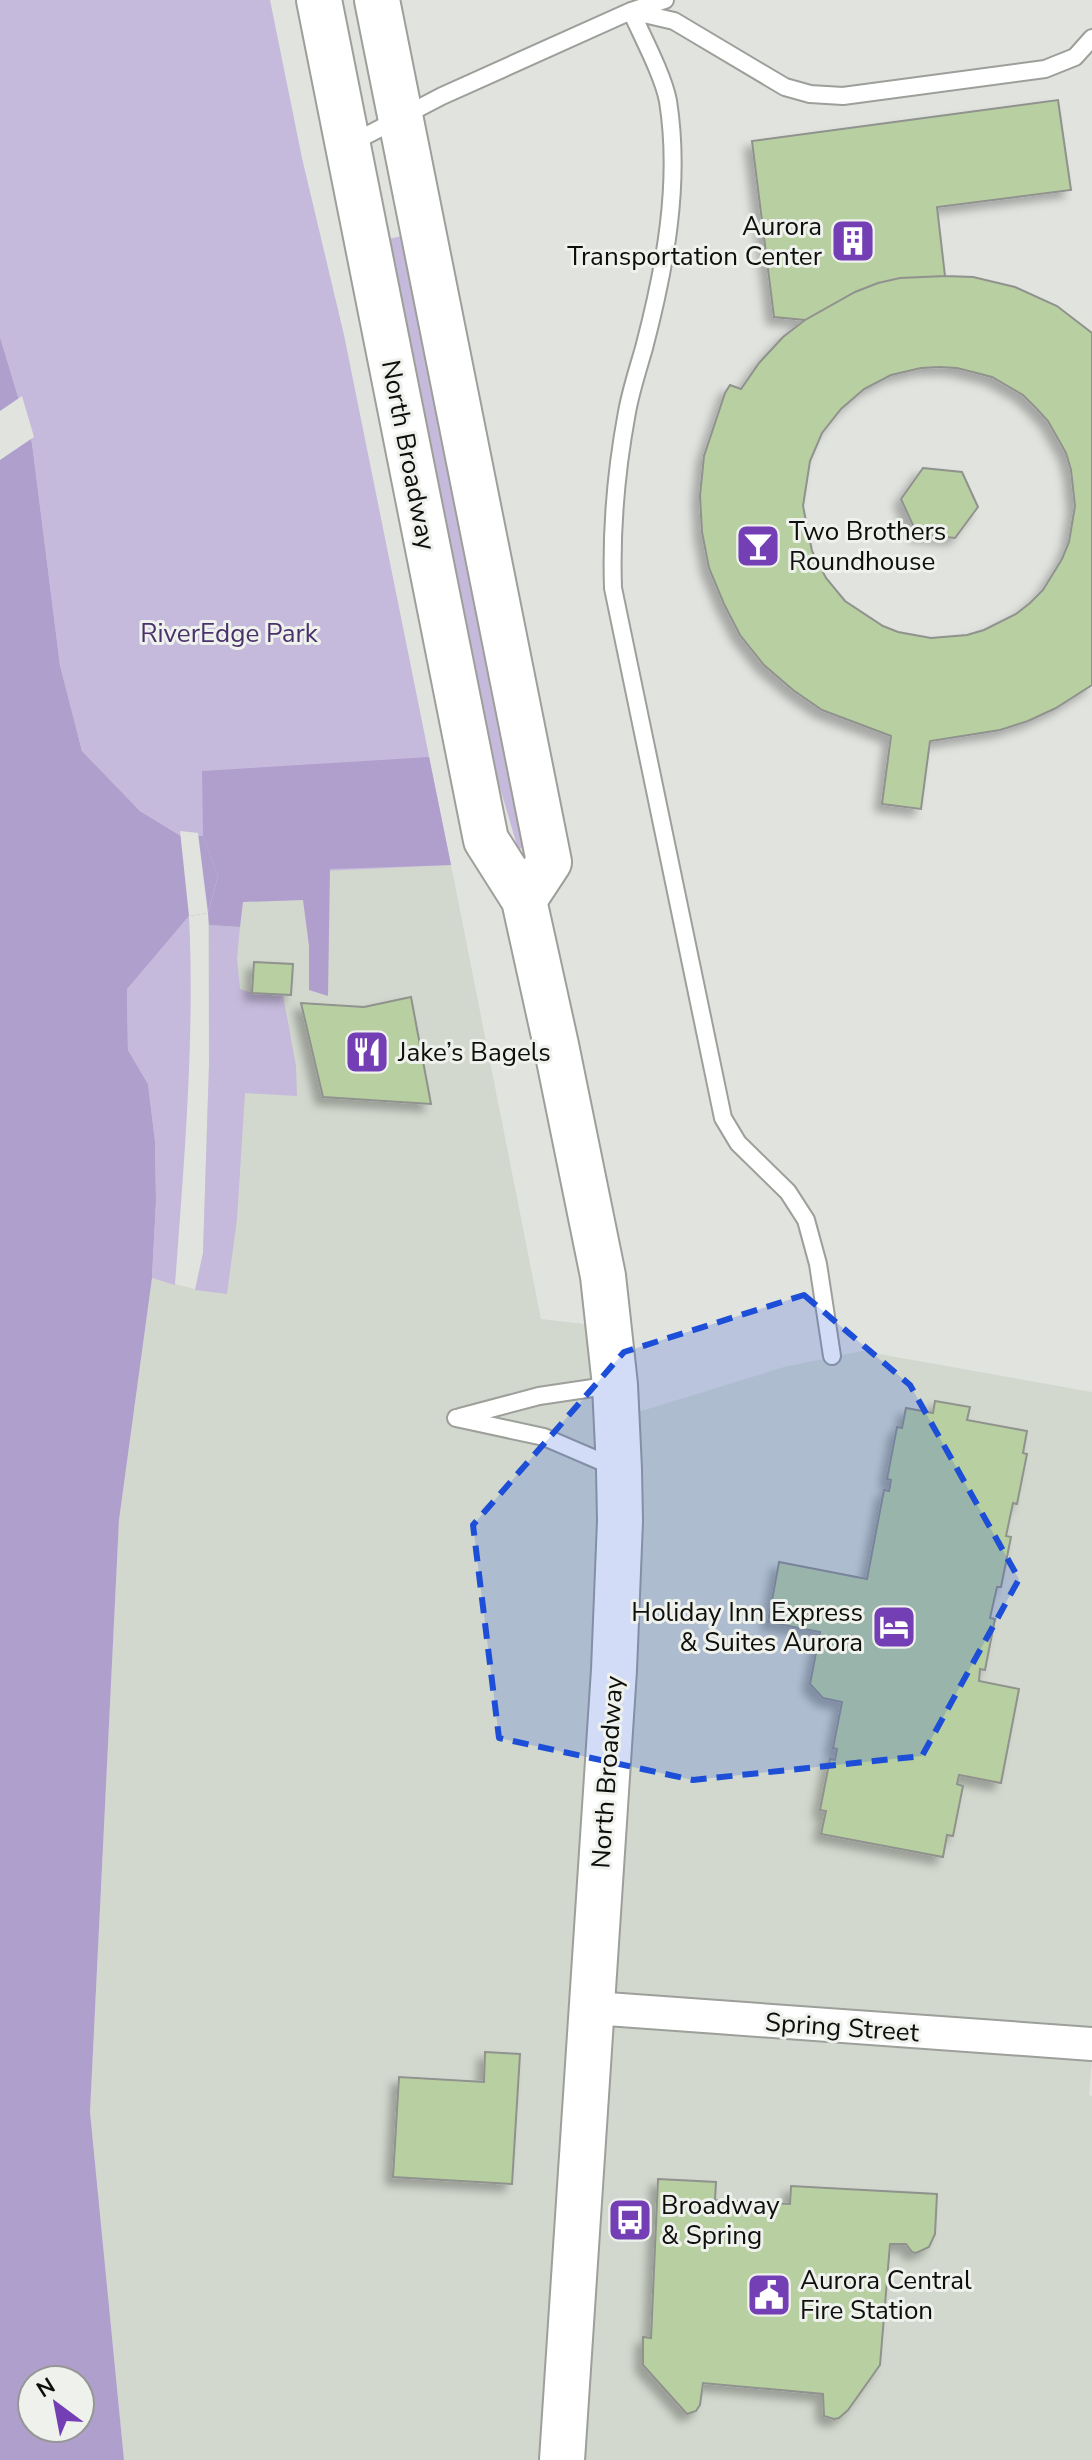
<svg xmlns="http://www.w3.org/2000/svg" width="1092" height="2460" font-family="'Nunito Sans',sans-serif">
  <defs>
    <filter id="shadow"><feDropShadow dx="-7" dy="7" stdDeviation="4" flood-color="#0004"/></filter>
  </defs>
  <rect width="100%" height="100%" fill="#e1e3df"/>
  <!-- built -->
  <path fill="#d2d8cd" d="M451 865 541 1319 602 1326 615 1419 784 1367 862 1351 1092 1392V2060L1089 2095 1092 2096V2460H124L90 2112 119 1520 152 1278 195 1289 203 1253 209 1064 208 913 330 869Z"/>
  <!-- green -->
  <path fill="#c6badc" d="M0 0H270L302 158 344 335 451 865 218 876 203 837 181 836 140 811 82 751 60 665 32 443 0 337Z
    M402 236 523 848 518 849 486 740 388 239Z
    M189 916C195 1039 184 1162 175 1285L152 1278 156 1201 155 1141 148 1084 128 1050 127 988Z
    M209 925 240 927 237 959 240 989 252 993 283 995 296 1066 297 1096 245 1093 237 1219 227 1294 195 1290 203 1253 209 1064Z"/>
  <!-- forest -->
  <path fill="#b09fcd" d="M429 757 451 865 330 869 328 996 309 990V946L303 900 243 902 240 927 209 925 208 913 218 876 203 836 202 771Z"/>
  <!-- water -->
  <path fill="#af9fcc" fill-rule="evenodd" d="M0 337 32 443 60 665 82 751 140 811 181 836H203L218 876 208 913 189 916 127 989 128 1050 148 1084 155 1141 156 1201 152 1278 119 1520 90 2112 124 2460H0ZM32 2380H80V2428H32Z"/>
  <!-- pier -->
  <path fill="#e1e3df" d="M22 396 34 437 0 460V411Z
    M180 831 198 833 208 913 189 916Z"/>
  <!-- building -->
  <path fill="#b8cfa1" stroke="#90928e" stroke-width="2" fill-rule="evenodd" filter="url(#shadow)" d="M1058 100 1071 190 937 207 945 276 900 278 878 283 855 292 805 320 774 317 752 141Z
    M945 276 973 277 1015 287 1057 306 1092 333V685L1056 708 1028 721 1000 730 930 741 921 809 882 804 891 736 822 710 793 690 764 665 740 635 724 604 709 568 702 532 700 496 704 456 725 393 730 385 741 389 759 363 783 337 805 320 855 292 878 283 900 278ZM939 367 957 368 992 377 1023 395 1036 408 1048 421 1066 453 1071 470 1075 506 1069 542 1062 559 1043 590 1030 603 1016 614 984 630 967 635 931 638 898 632 883 626 845 601 826 578 812 551 803 506 810 461 822 433 841 409 864 389 891 375 921 368Z
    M923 468 962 472 978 507 955 538 917 534 901 499Z
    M254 962 293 964 291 995 252 993Z
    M411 997 431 1104 323 1097 301 1003 364 1007Z
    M935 1401 970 1407 967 1420 1027 1431 1023 1453 1027 1454 1017 1504 1013 1503 1006 1536 1011 1537 1001 1587H997L990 1618 995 1619 985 1670 980 1669 979 1681 1019 1689 1001 1783 959 1775 957 1784 963 1786 953 1836 947 1835 943 1857 821 1834 826 1811 820 1810 830 1759 835 1760 837 1749 833 1748 842 1702 823 1698 810 1684 820 1632 768 1622 779 1562 867 1579 884 1490 889 1491 891 1480 887 1479 897 1427 902 1428 906 1408 933 1413Z
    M485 2052 520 2054 512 2184 393 2177 399 2077 484 2082Z
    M658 2179 716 2182 715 2200 790 2204 791 2186 937 2194 935 2234 929 2247 916 2253 912 2252 906 2244H890L880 2365 848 2410 839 2418 834 2419 824 2416 823 2394 703 2383 700 2405 696 2411 687 2414 643 2365V2337L651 2338Z"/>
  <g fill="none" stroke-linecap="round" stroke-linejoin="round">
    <!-- lane casing -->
    <g stroke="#9d9f9a" stroke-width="20">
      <path id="lane" d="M631 11C642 36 663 75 668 101 681 183 665 268 644 348 638 369 631 390 627 412 616 471 611 528 613 588L723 1118 738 1143 788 1192 806 1220 818 1264 832 1356
        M631 11 674 21 785 87 810 94 843 96 1045 69 1075 57 1092 38
        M350 144 442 96 631 11 665 0
        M460 1417 539 1396 613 1385
        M456 1418 544 1437 614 1467"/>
    </g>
    <!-- street casing -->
    <g stroke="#9d9f9a" stroke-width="36">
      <path id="street" d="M593 2008 1092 2044"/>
    </g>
    <!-- secondary casing -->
    <g stroke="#9d9f9a" stroke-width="48">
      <path id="secondary" d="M319 0 486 840 524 900 556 1045 603 1276 615 1385 619 1469 620 1521 614 1670 562 2460
        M377 0 549 862 524 900"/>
    </g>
    <!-- lane -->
    <use href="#lane" stroke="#fff" stroke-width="16"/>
    <!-- street -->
    <use href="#street" stroke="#fff" stroke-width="32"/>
    <!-- secondary -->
    <use href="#secondary" stroke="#fff" stroke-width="44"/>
  </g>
  <!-- marked area -->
  <path fill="#1d4ed8" fill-opacity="0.2" stroke="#1d4ed8" stroke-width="6" stroke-dasharray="16 10" stroke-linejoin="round" d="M804 1295 910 1385 1019 1579 922 1756 693 1780 499 1738 473 1525 624 1352Z"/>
  <!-- icons -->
  <defs>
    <g id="building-square" transform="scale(2.3)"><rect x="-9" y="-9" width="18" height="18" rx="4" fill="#743eb4" stroke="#eef1ec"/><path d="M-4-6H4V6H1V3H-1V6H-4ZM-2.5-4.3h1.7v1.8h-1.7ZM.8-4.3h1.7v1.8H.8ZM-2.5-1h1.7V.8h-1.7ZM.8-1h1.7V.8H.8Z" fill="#fff"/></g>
    <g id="bar-square" transform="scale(2.3)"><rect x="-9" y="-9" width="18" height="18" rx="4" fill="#743eb4" stroke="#eef1ec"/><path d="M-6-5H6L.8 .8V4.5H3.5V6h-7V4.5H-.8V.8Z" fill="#fff"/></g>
    <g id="restaurant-square" transform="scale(2.3)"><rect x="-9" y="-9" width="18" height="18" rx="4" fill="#743eb4" stroke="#eef1ec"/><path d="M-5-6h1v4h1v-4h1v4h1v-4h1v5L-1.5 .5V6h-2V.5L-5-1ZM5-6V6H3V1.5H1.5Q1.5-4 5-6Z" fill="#fff"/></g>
    <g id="hotel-square" transform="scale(2.3)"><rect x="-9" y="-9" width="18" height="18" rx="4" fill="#743eb4" stroke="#eef1ec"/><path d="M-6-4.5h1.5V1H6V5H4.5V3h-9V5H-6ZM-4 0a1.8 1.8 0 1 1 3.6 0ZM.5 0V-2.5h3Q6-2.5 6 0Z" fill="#fff"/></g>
    <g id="bus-square" transform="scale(2.3)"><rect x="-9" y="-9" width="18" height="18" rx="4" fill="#743eb4" stroke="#eef1ec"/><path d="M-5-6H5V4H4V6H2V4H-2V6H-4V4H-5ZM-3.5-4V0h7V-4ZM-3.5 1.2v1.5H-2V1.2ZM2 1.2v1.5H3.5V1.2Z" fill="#fff"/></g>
    <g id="civic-square" transform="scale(2.3)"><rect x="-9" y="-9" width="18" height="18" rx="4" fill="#743eb4" stroke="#eef1ec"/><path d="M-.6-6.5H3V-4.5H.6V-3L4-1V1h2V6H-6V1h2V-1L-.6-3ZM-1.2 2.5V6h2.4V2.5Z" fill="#fff"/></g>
  </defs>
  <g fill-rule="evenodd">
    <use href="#building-square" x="853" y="241"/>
    <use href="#bar-square" x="758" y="546"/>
    <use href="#restaurant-square" x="367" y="1052"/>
    <use href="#hotel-square" x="894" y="1627"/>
    <use href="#bus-square" x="630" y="2220"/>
    <use href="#civic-square" x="769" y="2295"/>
  </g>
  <g text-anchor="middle" stroke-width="6" stroke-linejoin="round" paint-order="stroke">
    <!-- poi labels -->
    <g font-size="26" fill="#0e0f0d" stroke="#eef1ec" text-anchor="start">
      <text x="822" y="235" text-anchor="end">Aurora<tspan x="822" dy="30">Transportation Center</tspan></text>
      <text x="789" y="540">Two Brothers<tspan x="789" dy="30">Roundhouse</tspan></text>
      <text x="398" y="1061">Jake’s Bagels</text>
      <text x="863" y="1621" text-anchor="end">Holiday Inn Express<tspan x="863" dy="30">&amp; Suites Aurora</tspan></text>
      <text x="661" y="2214">Broadway<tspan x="661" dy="30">&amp; Spring</tspan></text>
      <text x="800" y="2289">Aurora Central<tspan x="800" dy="30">Fire Station</tspan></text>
    </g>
    <!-- street labels -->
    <g font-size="26" fill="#0e0f0d" stroke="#eef1ec">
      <text transform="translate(409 455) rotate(79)" y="9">North Broadway</text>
      <text transform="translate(607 1772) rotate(-86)" y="9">North Broadway</text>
      <text transform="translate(842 2027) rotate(4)" y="9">Spring Street</text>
    </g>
    <!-- park labels -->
    <g font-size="26" fill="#49316b" stroke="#eef1ec">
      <text x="229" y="642">RiverEdge Park</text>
    </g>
  </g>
  <!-- north arrow -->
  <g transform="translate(56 2404) rotate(328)"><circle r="38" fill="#eef1ec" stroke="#949793" stroke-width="2"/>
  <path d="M0-6L14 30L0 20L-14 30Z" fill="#743eb4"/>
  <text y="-12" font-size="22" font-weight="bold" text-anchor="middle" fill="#0e0f0d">N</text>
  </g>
</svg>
